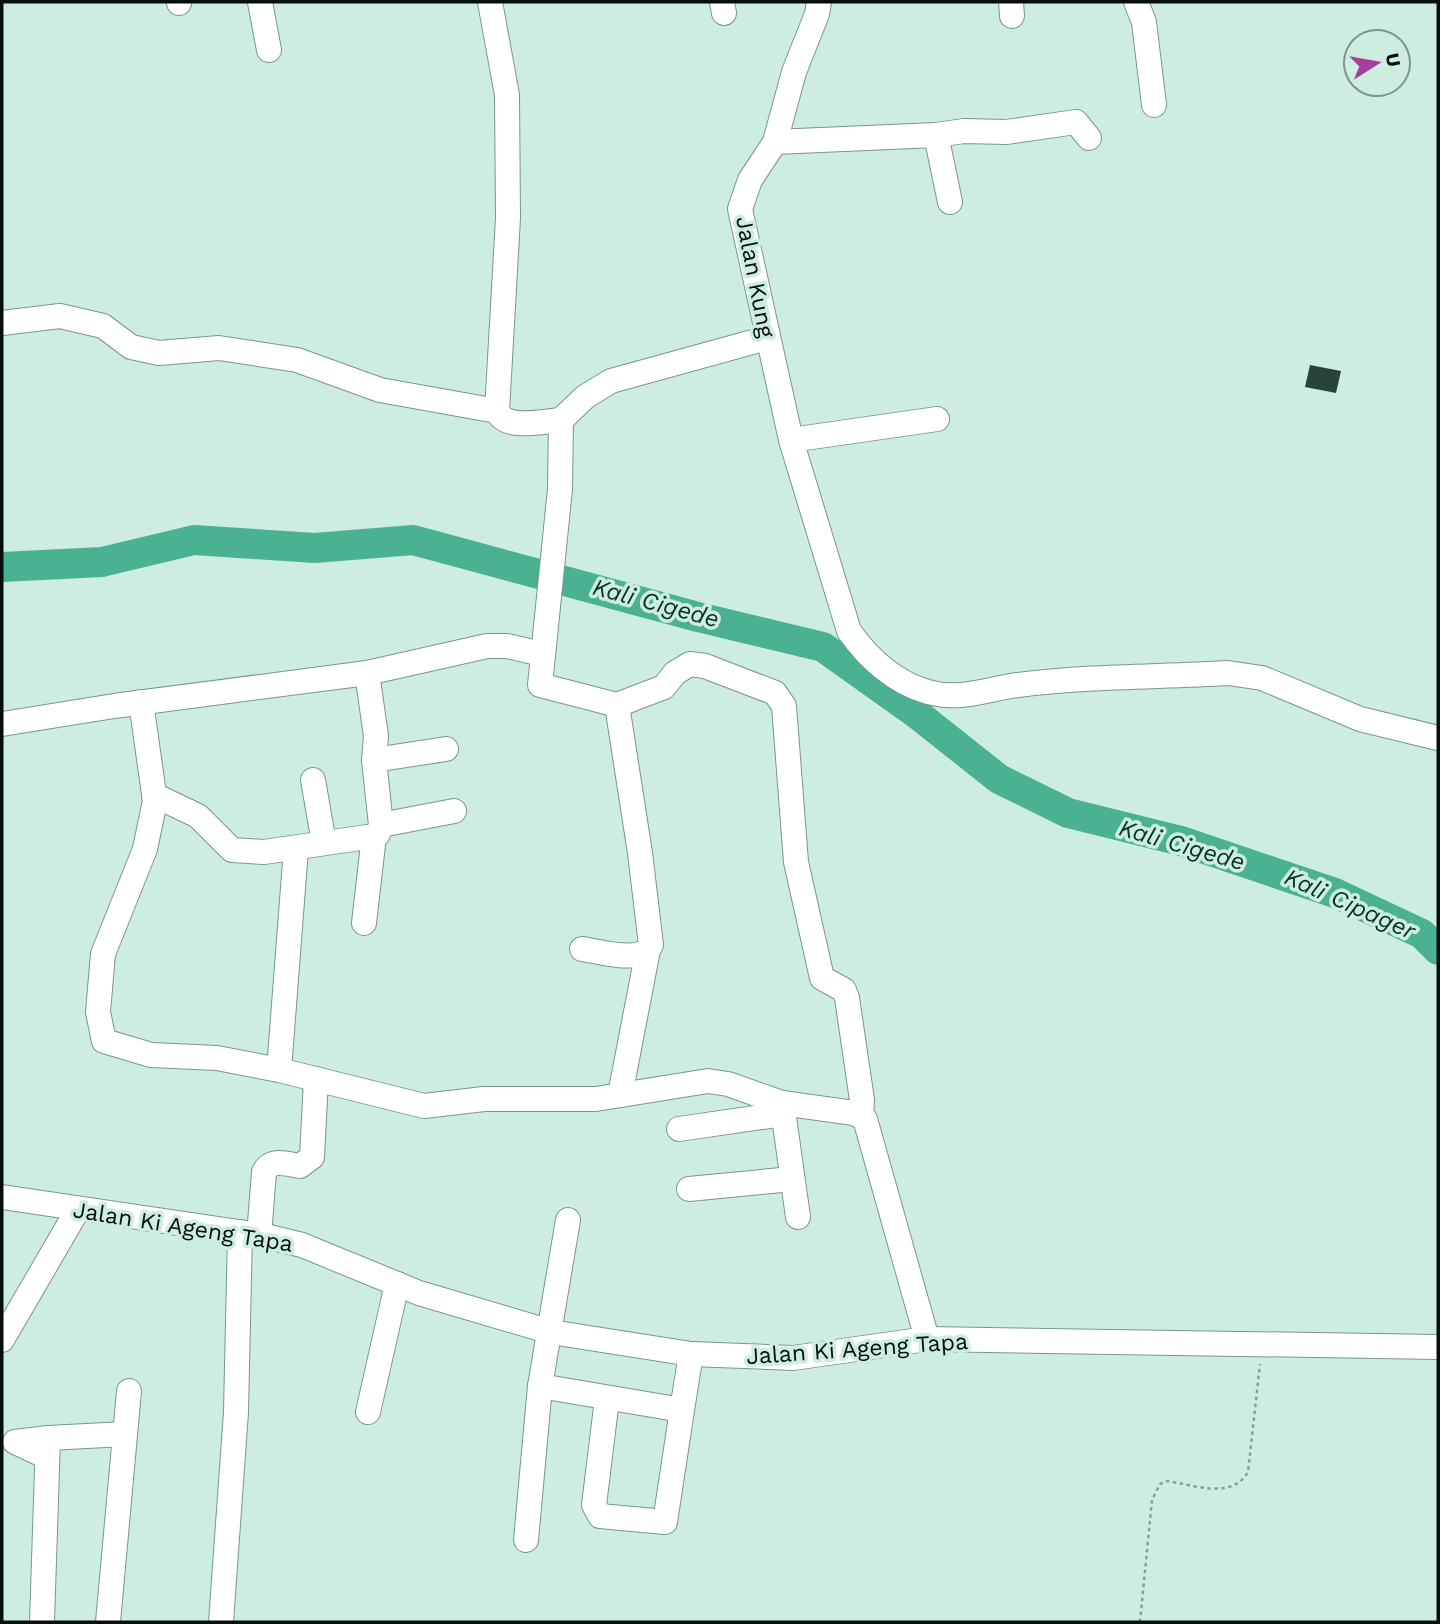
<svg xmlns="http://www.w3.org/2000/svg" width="1440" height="1624" font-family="'Work Sans',sans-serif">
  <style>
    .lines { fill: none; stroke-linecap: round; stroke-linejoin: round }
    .river { stroke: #4ab192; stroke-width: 30 }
    .building { fill: #29433a }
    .minor-casing { stroke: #7a968c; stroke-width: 26 }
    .path { stroke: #879f96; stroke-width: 2.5; stroke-dasharray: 3.5 3.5; stroke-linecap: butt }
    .minor { stroke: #fff; stroke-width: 24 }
    .labels { text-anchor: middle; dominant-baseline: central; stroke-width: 7; stroke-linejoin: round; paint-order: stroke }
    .street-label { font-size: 23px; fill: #050f0c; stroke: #ceede1 }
    .water-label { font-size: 24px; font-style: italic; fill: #033427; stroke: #ceede1 }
  </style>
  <rect width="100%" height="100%" fill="#ceede1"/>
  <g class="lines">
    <polyline class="river" points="2,567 102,562 194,540 315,548 413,540 698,617 823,647 917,714 999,779 1068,813 1181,841 1335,893 1422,934 1438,950"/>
  </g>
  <polygon class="building" points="1310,365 1341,371 1336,393 1305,387"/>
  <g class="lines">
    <g class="minor-casing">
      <g id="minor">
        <polyline points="179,2 179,3"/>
        <polyline points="260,2 269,50"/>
        <path d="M490,2l17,93 1,123 -11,193c9,20 46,10 64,9"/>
        <polyline points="722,2 724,13"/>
        <path d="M819,2l-2,12 -23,58 -19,70 -25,38 -10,29 51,231 58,191c19,27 46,52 79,61 32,9 59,-3 90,-7 69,-9 141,-8 210,-12l34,5 98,41 78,19"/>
        <polyline points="1011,2 1012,16"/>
        <polyline points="1136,2 1144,22 1154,105"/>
        <polyline points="936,135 964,131 1006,132 1076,122 1089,138"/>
        <polyline points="775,142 936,135 950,202"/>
        <polyline points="2,323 60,316 103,326 131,347 159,353 219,348 297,360 380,390 497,411"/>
        <polyline points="767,338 611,381 585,397 561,420 560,489 540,685 617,705 664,687 675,673 690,664 705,666 775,693 784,706 796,862 822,978 844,990 847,998 862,1100 861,1115"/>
        <polyline points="791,440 937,419"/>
        <polyline points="367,673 376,736 374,760 381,825"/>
        <polyline points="141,702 155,801 145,849 103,954 98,1012 104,1041 151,1055 217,1058 279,1070 424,1106 484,1099 596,1099 708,1081 728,1084 782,1103 854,1113 865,1119 927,1339"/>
        <polyline points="2,724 114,706 367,673 487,646 507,646 542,654"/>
        <polyline points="374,760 446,749"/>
        <polyline points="313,780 324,843"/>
        <polyline points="154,795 198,816 232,850 264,852 374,836 378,834 381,825 454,811"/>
        <polyline points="364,923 374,836"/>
        <path d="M582,949c18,2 59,16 69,-4l-11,-92 -23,-148"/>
        <polyline points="279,1070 296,849"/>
        <polyline points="620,1095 648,950"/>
        <polyline points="782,1103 798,1217"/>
        <polyline points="679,1129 783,1114"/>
        <polyline points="689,1189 792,1179"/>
        <polyline points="2,1197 265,1236 302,1245 419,1293 551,1332 691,1354 793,1358 927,1339 1438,1347"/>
        <path d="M259,1236l5,-64c7,-14 22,-8 36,-6l12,-9 4,-78"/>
        <polyline points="2,1340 77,1211"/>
        <polyline points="540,1386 682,1410 691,1354"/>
        <polyline points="607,1399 594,1505 600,1516 665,1522 682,1410"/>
        <polyline points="368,1412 397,1284"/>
        <polyline points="47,1457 15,1442 48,1438"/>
        <polyline points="526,1540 540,1386 568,1220"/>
        <polyline points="42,1622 48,1438 125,1434"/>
        <polyline points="108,1622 129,1391"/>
        <polyline points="221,1622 236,1412 240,1232"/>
      </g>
    </g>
    <path class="path" d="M1140,1622l12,-122 8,-16 7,-3c27,4 65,19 81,-9l12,-108"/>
    <use href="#minor" class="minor"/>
  </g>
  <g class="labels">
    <g class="street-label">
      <text transform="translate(755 277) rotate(79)">Jalan Kung</text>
      <text transform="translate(183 1227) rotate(9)">Jalan Ki Ageng Tapa</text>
      <text transform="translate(857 1349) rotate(-4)">Jalan Ki Ageng Tapa</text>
    </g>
    <g class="water-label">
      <text transform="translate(656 603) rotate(15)">Kali Cigede</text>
      <text transform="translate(1182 845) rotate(16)">Kali Cigede</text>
      <text transform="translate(1350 904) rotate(24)">Kali Cipager</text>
    </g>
  </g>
  <rect width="1440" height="1624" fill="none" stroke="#050f0c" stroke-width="7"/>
  <g transform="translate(1377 63) rotate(79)"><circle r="33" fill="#ceede1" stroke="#7e948c" stroke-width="2"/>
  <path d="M0-5L12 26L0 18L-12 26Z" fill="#a63d9f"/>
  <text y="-10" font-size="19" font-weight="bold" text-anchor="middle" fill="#050f0c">U</text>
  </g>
</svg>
